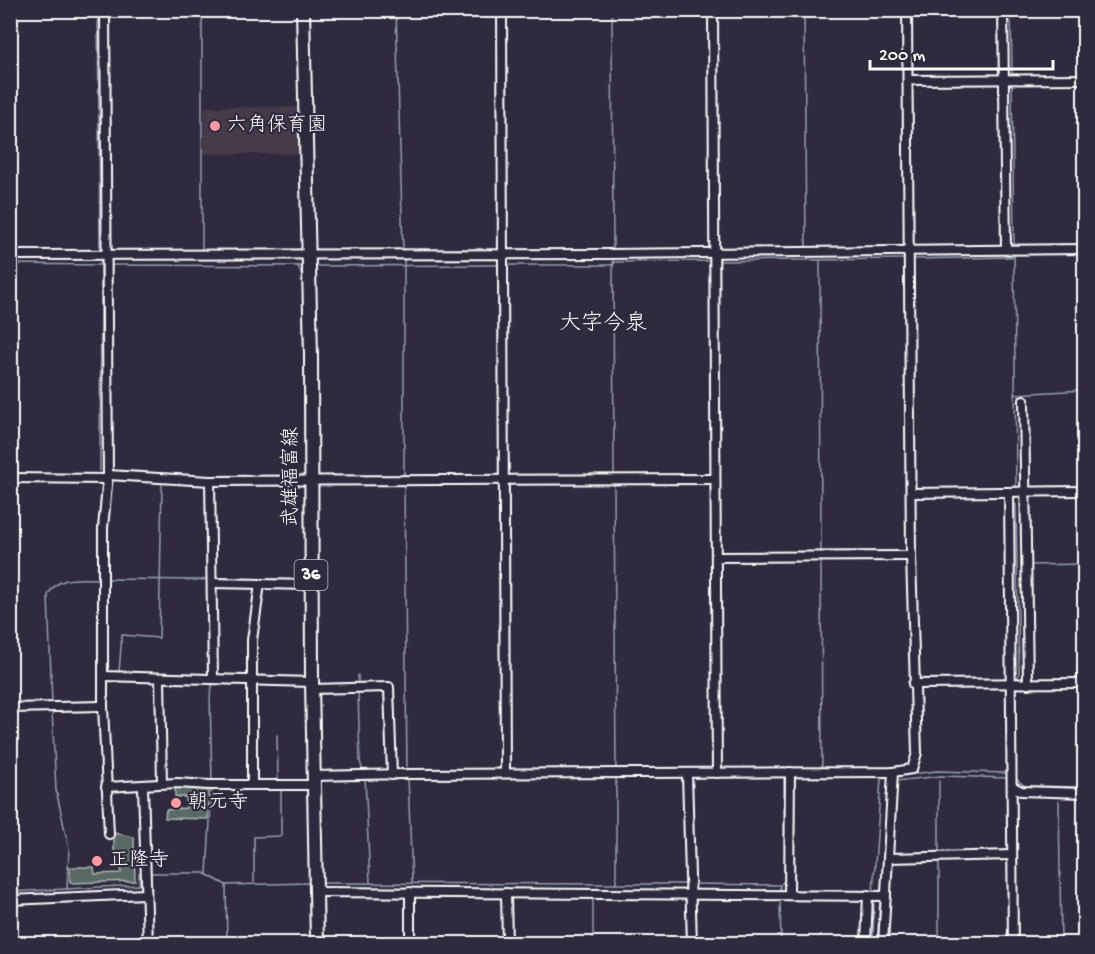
<svg xmlns="http://www.w3.org/2000/svg" width="1095" height="954" font-family="'Gochi Hand','Klee One',sans-serif">
  <style>
    .built { fill: #443a48 }
    .green { fill: #586b64; stroke: #acb5b2; stroke-width: 1.5 }
    .lines { fill: none; stroke-linecap: round; stroke-linejoin: round }
    .stream { stroke: #95a2b0; stroke-width: 1.5 }
    .street-casing { stroke: #fff; stroke-width: 12 }
    .primary-casing { stroke: #fff; stroke-width: 16 }
    .street { stroke: #2f2a3d; stroke-width: 8 }
    .primary { stroke: #2f2a3d; stroke-width: 12 }
    .poi-dot { fill: #ff9aa2; stroke: #2f2a3d; stroke-width: 2 }
    .labels { text-anchor: middle; dominant-baseline: central; stroke-width: 4.5; stroke-linejoin: round; paint-order: stroke }
    .shield { fill: #2f2a3d; stroke: #c1bfc5; stroke-width: 1.5 }
    .shield-label { font-size: 18px; font-weight: bold; fill: #fff }
    .poi-label { font-size: 20px; fill: #fff; stroke: #2f2a3d; text-anchor: start }
    .street-label { font-size: 20px; fill: #fff; stroke: #2f2a3d }
    .quarter-label { font-size: 22px; fill: #fff; stroke: #2f2a3d }
  </style>
  <rect width="100%" height="100%" fill="#2f2a3d"/>
  <filter id="ink" filterUnits="userSpaceOnUse"><feTurbulence type="fractalNoise" baseFrequency=".0167" numOctaves="2"/><feDisplacementMap in="SourceGraphic" scale="12" xChannelSelector="R" yChannelSelector="G"/><feConvolveMatrix kernelMatrix="1 2 1 2 8 2 1 2 1" color-interpolation-filters="sRGB"/></filter>
  <g filter="url(#ink)">
    <polygon class="built" points="204,107 300,107 301,154 204,154"/>
    <g class="green">
      <polygon points="175,787 209,790 208,819 165,818 166,810 186,808 186,797 175,797"/>
      <polygon points="114,833 134,837 135,881 70,883 70,867 94,867 95,874 121,873 121,856 114,853"/>
    </g>
    <g class="lines">
      <g class="stream">
        <polyline points="98,10 100,253"/>
        <polyline points="202,10 202,253"/>
        <polyline points="396,10 403,252"/>
        <polyline points="612,10 613,250"/>
        <polyline points="804,10 806,250"/>
        <polyline points="1011,10 1012,75"/>
        <polyline points="1012,82 1014,245"/>
        <polyline points="1014,252 1016,490"/>
        <polyline points="404,257 404,477"/>
        <polyline points="613,257 613,265 615,262 710,261"/>
        <polyline points="913,259 1014,257"/>
        <polyline points="718,261 905,259"/>
        <polyline points="820,261 821,554"/>
        <polyline points="10,264 103,265"/>
        <polyline points="111,265 304,266"/>
        <polyline points="507,265 613,265 614,475"/>
        <polyline points="298,266 303,279 305,477"/>
        <polyline points="315,266 499,265"/>
        <polyline points="1079,392 1084,440"/>
        <polyline points="1016,394 1084,390"/>
        <polyline points="100,471 101,257"/>
        <polyline points="404,482 407,771"/>
        <polyline points="614,483 616,769"/>
        <polyline points="821,558 822,768"/>
        <polyline points="1028,565 1084,564"/>
        <polyline points="214,578 305,580 305,484"/>
        <polyline points="106,579 202,580 209,578"/>
        <polyline points="216,585 217,667"/>
        <polyline points="119,672 122,635 159,638 162,485"/>
        <polyline points="358,675 358,686"/>
        <polyline points="1016,681 1019,674 1016,504"/>
        <polyline points="358,691 360,761 363,772"/>
        <path d="M52,703l-4,-108c10,-20 31,-16 50,-16"/>
        <polyline points="52,711 56,790 69,849 67,889"/>
        <polyline points="277,735 278,781"/>
        <polyline points="1015,773 1016,686"/>
        <polyline points="408,776 412,883"/>
        <polyline points="895,776 937,771 1007,773"/>
        <polyline points="365,777 370,882"/>
        <polyline points="616,777 616,884 688,884"/>
        <polyline points="1015,778 1025,786 1084,787"/>
        <polyline points="896,781 941,776 1008,778"/>
        <polyline points="939,781 939,852"/>
        <polyline points="212,783 210,696 213,683"/>
        <polyline points="1059,801 1061,944"/>
        <polyline points="939,860 939,944"/>
        <polyline points="149,873 204,873 226,885 310,883"/>
        <polyline points="207,874 212,787"/>
        <polyline points="254,882 254,837 281,836 281,790"/>
        <polyline points="320,883 616,884"/>
        <polyline points="693,884 780,885 780,892"/>
        <polyline points="781,884 785,880 784,778"/>
        <polyline points="226,885 227,944"/>
        <polyline points="10,892 139,885 139,873 142,873"/>
        <polyline points="873,892 881,779 885,776 890,776"/>
        <polyline points="881,892 889,783"/>
        <polyline points="780,899 781,944"/>
        <polyline points="593,944 593,898"/>
        <polyline points="873,944 874,900"/>
        <polyline points="877,944 880,900"/>
      </g>
      <g class="street-casing">
        <g id="street">
          <polyline points="105,10 108,475 103,528 103,706 109,834"/>
          <polyline points="502,10 505,773"/>
          <polyline points="713,10 717,773"/>
          <polyline points="1003,10 1006,249"/>
          <polyline points="908,80 1084,79"/>
          <polyline points="10,255 607,254 1084,249"/>
          <polyline points="1024,400 1028,684"/>
          <polyline points="108,475 210,481 715,479"/>
          <polyline points="10,478 107,479"/>
          <polyline points="210,481 213,677"/>
          <polyline points="1009,492 1013,944"/>
          <polyline points="911,493 1084,491"/>
          <polyline points="716,557 911,556"/>
          <polyline points="212,583 311,585"/>
          <polyline points="103,676 312,682"/>
          <polyline points="160,678 162,783"/>
          <polyline points="913,684 1084,683"/>
          <polyline points="312,689 389,687 392,775"/>
          <polyline points="10,708 103,706"/>
          <polyline points="409,774 893,772 912,769 917,753 911,556 907,10"/>
          <polyline points="687,774 692,944"/>
          <polyline points="313,776 405,774"/>
          <polyline points="252,785 252,640 260,584"/>
          <polyline points="143,786 148,944"/>
          <polyline points="1012,786 1021,791 1084,793"/>
          <polyline points="106,787 177,783 209,785 314,785"/>
          <polyline points="889,858 1012,855"/>
          <polyline points="316,892 886,896"/>
          <polyline points="506,893 507,944"/>
          <polyline points="789,894 790,772"/>
          <polyline points="10,900 146,894"/>
          <polyline points="410,944 410,892"/>
          <polyline points="866,944 868,895"/>
          <polyline points="883,944 893,772"/>
        </g>
      </g>
      <g class="primary-casing">
        <polyline id="primary" points="303,10 311,355 312,682 317,944"/>
      </g>
      <use href="#street" class="street"/>
      <use href="#primary" class="primary"/>
    </g>
  </g>
  <g class="poi-dot">
    <circle cx="215" cy="126" r="6"/>
    <circle cx="176" cy="803" r="6"/>
    <circle cx="97" cy="861" r="6"/>
  </g>
  <g class="labels">
    <rect class="shield" x="294.5" y="560" width="33" height="30" rx="4.5"/>
    <g class="shield-label">
      <text x="311" y="575">36</text>
    </g>
    <g class="poi-label">
      <text x="227" y="126">六角保育園</text>
      <text x="188" y="803">朝元寺</text>
      <text x="109" y="861">正隆寺</text>
    </g>
    <g class="street-label">
      <text transform="translate(292 477) rotate(-90)">武雄福富線</text>
    </g>
    <g class="quarter-label">
      <text x="603" y="325">大字今泉</text>
    </g>
  </g>
  <rect width="1095" height="954" fill="none" stroke="#2f2a3d" stroke-width="36"/>
  <rect x="18" y="18" width="1059" height="918" fill="none" stroke="#fff" stroke-width="2" filter="url(#ink)"/>
  <path d="M870 60v9h183v-9" fill="none" stroke="#ffffff" stroke-width="3"/>
  <text x="879" y="60" font-size="18" fill="#ffffff" stroke="#2f2a3d" stroke-width="4.5" paint-order="stroke">200 m</text>
</svg>
